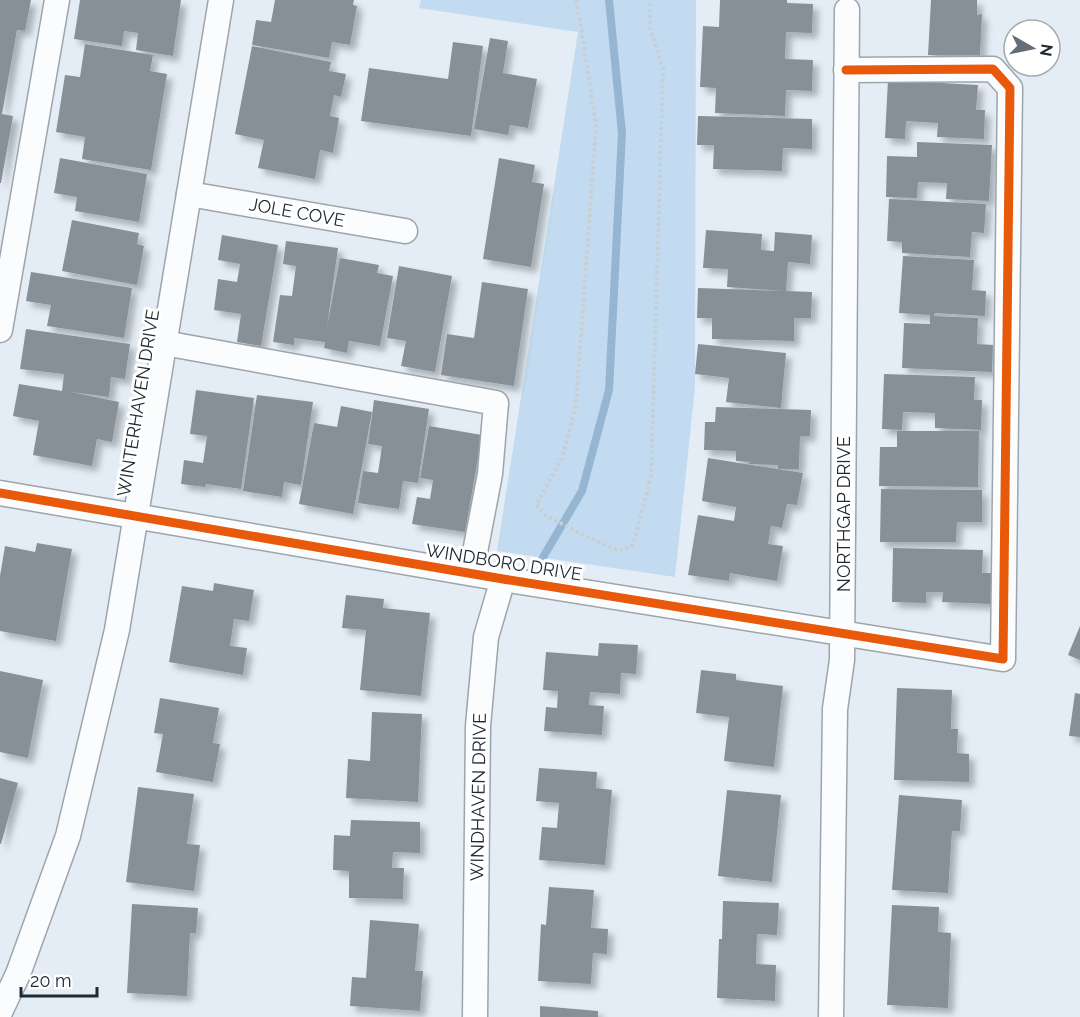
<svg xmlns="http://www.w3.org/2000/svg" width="1080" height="1017" font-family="Raleway,sans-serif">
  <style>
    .green { fill: #c3dbf0 }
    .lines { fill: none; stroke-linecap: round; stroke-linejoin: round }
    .stream { stroke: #95b5d1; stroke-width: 8 }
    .building { fill: #889097; filter: url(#shadow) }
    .minor-casing { stroke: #9da5ac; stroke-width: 27 }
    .path { stroke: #c9ced1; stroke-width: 4; stroke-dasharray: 3 3; stroke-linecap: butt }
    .minor { stroke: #fbfcfe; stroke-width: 24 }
    .cycleway-casing { stroke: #fff; stroke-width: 13 }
    .cycleway { stroke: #e8590c; stroke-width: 9 }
    .labels { text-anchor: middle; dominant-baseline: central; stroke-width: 6; stroke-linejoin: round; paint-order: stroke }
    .street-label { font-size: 18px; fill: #202a32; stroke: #fff }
  </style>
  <defs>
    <filter id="shadow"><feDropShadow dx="5.5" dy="5.5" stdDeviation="3" flood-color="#0004"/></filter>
  </defs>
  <rect width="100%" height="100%" fill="#e4edf5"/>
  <polygon class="green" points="421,0 696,0 695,387 675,577 497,551 578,32 419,8"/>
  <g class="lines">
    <polyline class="stream" points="542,559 582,491 609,390 622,133 609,0"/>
  </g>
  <g class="building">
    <polygon points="0,0 31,0 25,31 17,30 2,114 13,116 1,183 0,183"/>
    <polygon points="80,0 181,0 173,56 136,50 138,33 124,31 122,46 74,39"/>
    <polygon points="275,0 354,0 353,5 357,6 350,45 332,42 329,58 252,45 256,20 271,22"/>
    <polygon points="720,0 787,0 787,3 813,4 812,33 786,32 785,59 813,60 812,91 786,90 785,116 715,113 716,88 700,87 703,26 719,27"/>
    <polygon points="931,0 977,0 977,15 982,14 980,55 928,55"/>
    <polygon points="490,38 508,41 503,73 537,79 528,128 510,125 508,135 474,129"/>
    <polygon points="453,42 483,46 471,136 361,121 369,68 448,79"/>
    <polygon points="85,44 153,55 150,71 167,74 151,170 82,159 85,137 56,132 65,75 80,77"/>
    <polygon points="252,46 331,62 329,71 346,74 341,97 334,95 330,116 339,118 333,153 320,150 315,179 258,168 264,140 235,134"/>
    <polygon points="888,80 978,85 976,110 985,110 984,139 937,137 938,123 906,121 905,139 885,138"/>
    <polygon points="698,116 812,119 812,149 783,148 782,171 713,169 714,145 697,145"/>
    <polygon points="917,142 992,145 989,201 946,199 947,183 918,182 917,198 886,197 887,156 917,157"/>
    <polygon points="60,158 147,174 139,222 75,211 77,197 54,193"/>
    <polygon points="499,158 535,165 532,182 544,184 531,267 483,259"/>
    <polygon points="889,199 986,204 984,233 972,232 970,257 902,253 902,242 887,241"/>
    <polygon points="72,220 139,233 137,244 144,246 137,285 62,271"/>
    <polygon points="706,230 762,234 761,250 774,251 775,232 812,235 810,264 788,262 786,291 812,292 811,318 794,318 794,341 712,339 712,318 697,318 698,288 784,291 727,287 728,269 703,268"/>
    <polygon points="222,235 278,245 261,346 237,342 241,314 214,310 218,279 237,282 240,264 218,260"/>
    <polygon points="286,241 338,248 327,327 340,258 379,265 377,273 393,276 380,346 349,341 347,353 324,348 325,342 294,338 294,345 273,342 280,295 292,296 296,266 283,264"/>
    <polygon points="903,256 974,260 972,290 986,291 985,316 935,313 934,316 978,318 977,344 993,345 992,372 902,368 904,323 930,324 930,315 899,313"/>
    <polygon points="399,266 452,276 435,372 401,366 406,341 387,338"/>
    <polygon points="31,272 132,288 124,338 47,326 51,305 26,301"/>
    <polygon points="482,282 528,289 514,386 441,375 447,334 474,338"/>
    <polygon points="26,329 130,344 125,379 111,377 109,397 71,392 119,402 112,442 97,439 92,466 33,455 39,421 13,416 19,384 62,391 64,374 20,369"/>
    <polygon points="698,344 786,353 781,408 726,402 729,378 695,374"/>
    <polygon points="884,374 975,377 974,400 982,400 981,430 935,428 935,413 903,412 902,430 882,429"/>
    <polygon points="196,390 254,398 241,489 206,484 205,487 181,484 184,460 203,463 207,436 190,434"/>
    <polygon points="257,395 313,402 301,485 284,482 282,497 243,491"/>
    <polygon points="374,400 429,409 418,483 403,481 399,509 358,503 363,471 378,473 382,446 368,444"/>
    <polygon points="341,406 372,412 353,514 299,504 314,423 337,427"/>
    <polygon points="716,407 811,410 810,436 800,436 799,469 778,469 778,465 749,464 750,462 736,461 736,451 704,450 705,422 715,422"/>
    <polygon points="429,426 482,435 465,532 412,524 417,497 430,499 433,480 420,478"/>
    <polygon points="897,431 979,431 978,487 879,486 880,447 897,447"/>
    <polygon points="708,458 803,473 797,505 787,504 782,528 771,526 768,544 783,546 777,581 730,573 729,581 688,575 698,515 734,521 736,507 702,501"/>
    <polygon points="881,489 982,490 982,522 957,522 956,542 880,542"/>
    <polygon points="37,543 72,549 56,641 0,631 0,576 5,546 35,552"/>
    <polygon points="893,548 983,550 982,573 992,573 991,604 942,602 943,592 926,592 926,603 892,602"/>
    <polygon points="214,583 254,590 249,621 234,619 230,646 247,648 243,675 169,662 182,586 213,591"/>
    <polygon points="346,595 384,599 383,608 430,613 421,696 360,690 366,630 342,628"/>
    <polygon points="1080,626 1080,660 1068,655"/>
    <polygon points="599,643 638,645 636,674 621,673 620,694 590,692 589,705 604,706 602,735 544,731 546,707 557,708 558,691 543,690 546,652 598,656"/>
    <polygon points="701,670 736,674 736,680 783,686 774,767 724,761 729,717 696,713"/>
    <polygon points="0,671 43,680 28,758 0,752"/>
    <polygon points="897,688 952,690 951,729 958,729 957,753 969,754 969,782 894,780"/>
    <polygon points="1075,693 1080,694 1080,737 1069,736"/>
    <polygon points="160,698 219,708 213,743 220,744 213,782 156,772 163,734 154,733"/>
    <polygon points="372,712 422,714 418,802 346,798 348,759 370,761"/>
    <polygon points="539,768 597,772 596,788 612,790 605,865 539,860 542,827 557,828 559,803 536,801"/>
    <polygon points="0,778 18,783 1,844 0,844"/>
    <polygon points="138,787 194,794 187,844 200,845 194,891 126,882"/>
    <polygon points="727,790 781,795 772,882 718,876"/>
    <polygon points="899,795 962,800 960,831 952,831 948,893 892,890"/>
    <polygon points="351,820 420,822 420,853 393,852 392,868 404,868 403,899 349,898 349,871 333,870 334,835 350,836"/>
    <polygon points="549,887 594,890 591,928 608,929 607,954 593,953 591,984 538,981 541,924 546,925"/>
    <polygon points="723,901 779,903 777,935 757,934 756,964 776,965 775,1001 717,998 719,939 722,939"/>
    <polygon points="132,904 198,908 196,933 190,933 187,996 127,993"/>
    <polygon points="892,905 939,907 938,932 951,933 948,1008 887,1005"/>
    <polygon points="370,920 419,924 415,971 423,971 420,1011 350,1006 352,977 366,978"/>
    <polygon points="540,1006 598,1011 598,1017 540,1017"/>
  </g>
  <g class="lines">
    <g class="minor-casing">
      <g id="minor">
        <polyline points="189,194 405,231"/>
        <polyline points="0,330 57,0"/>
        <polyline points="164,343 496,403 490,474 471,573"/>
        <polyline points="0,493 503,579 1003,659 1010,88 993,69 846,70"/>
        <polyline points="0,1012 18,974 68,836 117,630 221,0"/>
        <polyline points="475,1017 478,726 486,637 503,579"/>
        <polyline points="831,1017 835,709 842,660 847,10"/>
      </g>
    </g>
    <polyline class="path" points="576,0 581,26 596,127 576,405 562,458 536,505 545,515 583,535 614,549 623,550 633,545 651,477 663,68 650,28 650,0"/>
    <use href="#minor" class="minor"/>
    <g class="cycleway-casing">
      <polyline id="cycleway" points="0,493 503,579 1003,659 1010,88 993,69 846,70"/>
    </g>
    <use href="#cycleway" class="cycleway"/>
  </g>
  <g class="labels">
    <g class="street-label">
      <text transform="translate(297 212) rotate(10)">JOLE COVE</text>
      <text transform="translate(138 403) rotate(-81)">WINTERHAVEN DRIVE</text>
      <text transform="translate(843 514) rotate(-90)">NORTHGAP DRIVE</text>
      <text transform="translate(504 562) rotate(9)">WINDBORO DRIVE</text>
      <text transform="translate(478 797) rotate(-89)">WINDHAVEN DRIVE</text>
    </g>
  </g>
  <g transform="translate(1032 48) rotate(99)"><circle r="28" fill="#ffffff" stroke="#a6aaad" stroke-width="1.5"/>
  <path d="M0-4.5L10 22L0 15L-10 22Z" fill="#656e76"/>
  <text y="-9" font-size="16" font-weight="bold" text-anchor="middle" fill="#202a32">N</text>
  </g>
  <path d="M21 987v9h76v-9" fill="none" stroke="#202a32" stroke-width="3"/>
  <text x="30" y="987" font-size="18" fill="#202a32" stroke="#ffffff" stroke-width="4.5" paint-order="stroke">20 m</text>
</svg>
